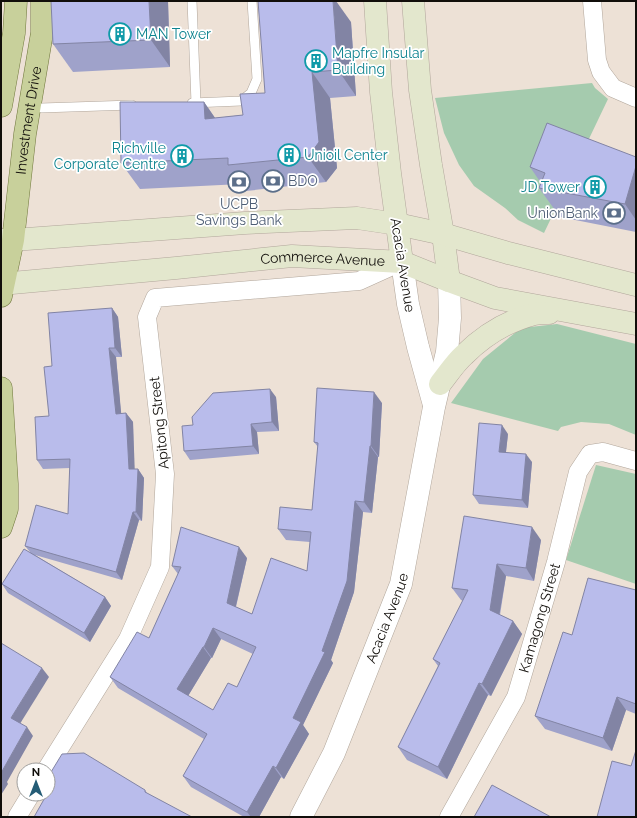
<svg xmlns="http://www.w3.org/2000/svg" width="637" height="818" font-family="Raleway,sans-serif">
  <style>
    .green { fill: #a5cbae }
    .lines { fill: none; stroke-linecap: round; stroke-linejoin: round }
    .service-casing { stroke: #b1a69b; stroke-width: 10 }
    .minor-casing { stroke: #b1a69b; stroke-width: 19 }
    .tertiary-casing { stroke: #b1a69b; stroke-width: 23 }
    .secondary-casing { stroke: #b1a69b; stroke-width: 23 }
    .primary-casing { stroke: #70773d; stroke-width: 23 }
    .service { stroke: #fff; stroke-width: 9 }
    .minor { stroke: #fff; stroke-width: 18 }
    .tertiary { stroke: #fff; stroke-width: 22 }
    .secondary { stroke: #e3e7cd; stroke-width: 22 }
    .primary { stroke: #c8d09b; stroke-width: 22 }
    .wall { fill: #9fa2ca; fill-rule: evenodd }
    .shaded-wall { fill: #8284a4 }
    .building { fill: #b9bceb; stroke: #8284a4; fill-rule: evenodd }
    .labels { text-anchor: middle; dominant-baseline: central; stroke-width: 3.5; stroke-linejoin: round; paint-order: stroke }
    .culture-label { font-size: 14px; fill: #0d838f; stroke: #fff; text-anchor: start }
    .street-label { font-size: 14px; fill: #110e0a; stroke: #fff }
    .service-label { font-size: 14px; fill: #4e5e75; stroke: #fff; text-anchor: start }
  </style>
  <rect width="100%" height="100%" fill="#ede1d6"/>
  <g class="green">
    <polygon points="592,83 595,88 608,99 544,233 518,220 505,208 474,186 459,165 444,133 435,98"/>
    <polygon points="557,324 636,344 636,435 609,424 581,422 561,427 558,431 451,403 483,359 521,328"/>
    <polygon points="596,465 636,474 636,584 566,560"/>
  </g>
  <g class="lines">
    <g class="service-casing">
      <g id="service">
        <polyline points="192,1 196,103"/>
        <polyline points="192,103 241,101 251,93 257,79 252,1"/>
        <polyline points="29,105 41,108 132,105"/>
      </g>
    </g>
    <g class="minor-casing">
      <g id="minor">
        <polyline points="592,1 597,60 601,72 613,88 636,98"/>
        <polyline points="46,770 128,639 160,567 165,474 147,317 155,298 359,281 401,262"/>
        <polyline points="17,817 31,794"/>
        <path id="s1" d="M449,817l67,-120 40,-135 22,-90 12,-18 13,-2 33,9"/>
      </g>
    </g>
    <g class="tertiary-casing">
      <g id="tertiary">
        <polyline points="402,262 408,304 418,347 434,405"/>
        <path id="s2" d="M301,817l33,-64 67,-169 33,-177 13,-55 3,-34 -1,-37"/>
      </g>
    </g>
    <g class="secondary-casing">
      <g id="secondary">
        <polyline points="375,1 381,92 390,173 402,262"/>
        <polyline points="413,1 420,90 431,165 443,234 449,281"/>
        <polyline points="1,240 13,240 245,223 357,218 397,224 443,234 508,253 636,285"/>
        <path id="s3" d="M1,284l175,-16 116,-12 110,6 47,19 46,17 141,26"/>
        <path d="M440,384c8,-10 15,-21 24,-29 19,-19 43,-34 70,-41 4,-1 10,-1 15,-1"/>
      </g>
    </g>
    <g class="primary-casing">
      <g id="primary">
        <polyline points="1,106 14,33 16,1"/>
        <path id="s4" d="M1,296l12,-56 12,-106 17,-101v-32"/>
        <polyline points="1,388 7,484 7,509 1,527"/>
      </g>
    </g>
    <use href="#service" class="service"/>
    <use href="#minor" class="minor"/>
    <use href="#tertiary" class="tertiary"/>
    <use href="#secondary" class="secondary"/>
    <use href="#primary" class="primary"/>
  </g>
  <g class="wall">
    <polygon points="168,1 170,67 73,72 53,44"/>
    <polygon points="351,22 356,96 330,98 337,168 326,182 246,191 241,184 140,189 121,163 204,102 215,118 243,115 265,93"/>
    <polygon points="636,157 636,232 560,217 539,188 541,183 530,167"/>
    <polygon points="112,308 118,317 122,357 116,357 121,414 126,413 133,422 134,469 138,469 144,478 142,521 139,520 122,580 35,555 105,597 111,606 90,642 8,593 2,584 30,552 25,546 68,514 70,468 43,469 37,460 49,416 52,366"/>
    <polygon points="276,397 279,431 257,432 259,454 190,460 184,451 193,425"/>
    <path d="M382,403l-3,54h-1l-6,56 -9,-1 -9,80 -23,68 2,3 -30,62 6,9 -25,45 -3,-2 -22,40h-15l-53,-30 -8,-11 21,-37 -86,-51 -8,-11 39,-39 29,-64 -6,-8 75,-8 -11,49 16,7 55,-43 3,-29 -24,-2 -8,-11 34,-19 6,-63 -4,-5zM221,639l32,15 -16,33 -24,23 -25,-14 23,-38h1z"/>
    <polygon points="508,434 506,452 532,462 528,508 479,504 473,495"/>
    <polygon points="541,540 534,581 506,576 500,615 513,621 522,634 491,696 488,695 447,779 407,760 398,747 438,666 433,659 463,601 461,600 452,588"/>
    <polygon points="636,590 636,714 626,710 612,751 545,729 535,716 572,635"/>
    <polygon points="48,777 145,790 147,793 53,784"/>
  </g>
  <g class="shaded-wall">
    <polygon points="149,1 168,1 170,67 151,40"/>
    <polygon points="333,1 336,1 351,22 356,96 338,70"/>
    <polygon points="312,72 330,98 337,168 326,182 308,157"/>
    <polygon points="204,102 222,128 205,119"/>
    <polygon points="636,166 636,220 625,204"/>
    <polygon points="112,308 118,317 122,357 115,348"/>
    <polygon points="109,348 116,357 122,422 116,414"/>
    <polygon points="270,389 276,397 279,431 272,422"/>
    <polygon points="374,392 382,403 379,457 371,446"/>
    <polygon points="126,413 133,422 135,477 129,469"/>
    <polygon points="251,424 257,432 259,454 253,446"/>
    <polygon points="502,425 508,434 505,460 499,452"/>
    <polygon points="370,446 378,457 372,513 364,502"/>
    <polygon points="526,454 532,462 528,508 522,500"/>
    <polygon points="138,469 144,478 142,521 136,512"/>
    <polygon points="355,501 363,512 354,592 331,660 333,663 303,725 309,734 284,779 276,768 293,718 322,651"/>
    <polygon points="133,512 139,520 122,580 116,572"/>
    <polygon points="532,527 541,540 534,581 526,568"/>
    <polygon points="239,547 247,558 234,614 227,603"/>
    <polygon points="497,564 506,576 498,622 490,610"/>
    <polygon points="105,597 111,606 90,642 84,633"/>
    <polygon points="513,621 522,634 491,696 482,684"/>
    <polygon points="213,628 221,639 212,658 204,647"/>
    <polygon points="203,647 211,658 185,701 177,689"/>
    <polygon points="42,668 49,677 18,727 11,718"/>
    <polygon points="479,683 488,695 447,779 438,767"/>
    <polygon points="617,697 626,710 612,751 603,738"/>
    <polygon points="27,727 33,736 7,782 8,784 1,795 1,773"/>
    <polygon points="273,766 281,777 259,817 251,817 247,812"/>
  </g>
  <g class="building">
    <polygon points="51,1 149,1 151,40 53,44"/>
    <polygon points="258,1 333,1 338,70 312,72 319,142 308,157 228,165 228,158 121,163 120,102 204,102 205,119 243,115 240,94 265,93"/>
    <polygon points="547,123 636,157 636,166 625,204 539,188 545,173 530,167"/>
    <polygon points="112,308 115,348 109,348 116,414 126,413 129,469 138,469 136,512 133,512 116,572 25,546 36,505 68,514 70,459 37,460 35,417 49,416 44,367 52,366 48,313"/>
    <path d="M317,388l57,4 -3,54h-1l-6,56 -9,-1 -8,80 -25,70 3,1 -32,66 8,4 -25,46 -3,-2 -26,46 -64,-36 24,-42 -97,-57 27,-45 12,6 32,-71 -9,-1 9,-39 58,20 -12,56 25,11 19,-56 36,13 4,-39 -33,-3 2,-22 32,3 6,-67 -4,-1zM213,628l43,19 -19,40 -9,-4 -15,27 -36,-21 26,-42h1z"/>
    <polygon points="270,389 272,422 251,424 253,446 184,451 182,426 193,425 192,417 213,393"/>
    <polygon points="479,423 502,425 499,452 526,454 522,500 473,495"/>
    <polygon points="464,516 532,527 526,568 497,564 490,610 513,621 482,684 479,683 438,767 398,747 440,663 433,659 468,590 452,588"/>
    <polygon points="24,549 105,597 84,633 2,584"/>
    <polygon points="588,578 636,590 636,704 617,697 603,738 535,716 563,632 572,635"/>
    <polygon points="1,643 42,668 11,718 27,727 1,773"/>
    <polygon points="636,750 636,817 597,817 612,761 631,766"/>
    <polygon points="84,753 145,790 145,792 192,817 34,817 47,794 48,794 48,793 55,781 48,777 62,754"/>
    <polygon points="492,785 551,817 474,817"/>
  </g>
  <defs>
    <g id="building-ring" transform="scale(1.15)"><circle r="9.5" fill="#fff" stroke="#0f9aa8" stroke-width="1.5"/><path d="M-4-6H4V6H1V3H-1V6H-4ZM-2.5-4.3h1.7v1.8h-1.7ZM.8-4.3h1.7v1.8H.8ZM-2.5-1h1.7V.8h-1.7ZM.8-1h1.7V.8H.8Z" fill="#0f9aa8"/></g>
    <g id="bank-ring" transform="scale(1.15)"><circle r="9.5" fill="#fff" stroke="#5c6f8a" stroke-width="1.5"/><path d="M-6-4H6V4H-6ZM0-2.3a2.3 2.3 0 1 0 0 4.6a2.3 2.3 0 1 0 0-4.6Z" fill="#5c6f8a"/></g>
  </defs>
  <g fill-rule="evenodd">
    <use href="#building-ring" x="120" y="34"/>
    <use href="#building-ring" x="316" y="61"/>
    <use href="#building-ring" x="289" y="155"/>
    <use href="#building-ring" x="182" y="156"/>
    <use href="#bank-ring" x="273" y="181"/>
    <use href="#bank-ring" x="239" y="182"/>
    <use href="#building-ring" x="595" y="187"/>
    <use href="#bank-ring" x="614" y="213"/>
  </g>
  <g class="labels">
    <g class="culture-label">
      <text x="136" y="34">MAN Tower</text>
      <text x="332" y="53">Mapfre Insular<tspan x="332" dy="16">Building</tspan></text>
      <text x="166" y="148" text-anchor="end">Richville<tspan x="166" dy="16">Corporate Centre</tspan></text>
      <text x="304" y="155">Unioil Center</text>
      <text x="580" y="187" text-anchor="end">JD Tower</text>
    </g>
    <g class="street-label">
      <text stroke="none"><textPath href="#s4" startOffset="178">Investment Drive</textPath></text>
      <text stroke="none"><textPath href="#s3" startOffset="323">Commerce Avenue</textPath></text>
      <text transform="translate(403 265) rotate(81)">Acacia Avenue</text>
      <text transform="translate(159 423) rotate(-96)">Apitong Street</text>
      <text stroke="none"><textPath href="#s2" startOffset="217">Acacia Avenue</textPath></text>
      <text stroke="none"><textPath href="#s1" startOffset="220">Kamagong Street</textPath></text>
    </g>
    <g class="service-label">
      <text x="288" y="181">BDO</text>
      <text x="239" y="204" text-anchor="middle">UCPB<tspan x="239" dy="16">Savings Bank</tspan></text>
      <text x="598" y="213" text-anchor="end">UnionBank</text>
    </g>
  </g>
  <rect width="637" height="818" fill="none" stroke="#110e0a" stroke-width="4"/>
  <g transform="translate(36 782)"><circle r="19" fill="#ffffff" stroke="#a09f9d"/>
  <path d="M0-3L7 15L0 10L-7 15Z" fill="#245c76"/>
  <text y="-6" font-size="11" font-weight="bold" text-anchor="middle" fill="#110e0a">N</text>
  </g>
</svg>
